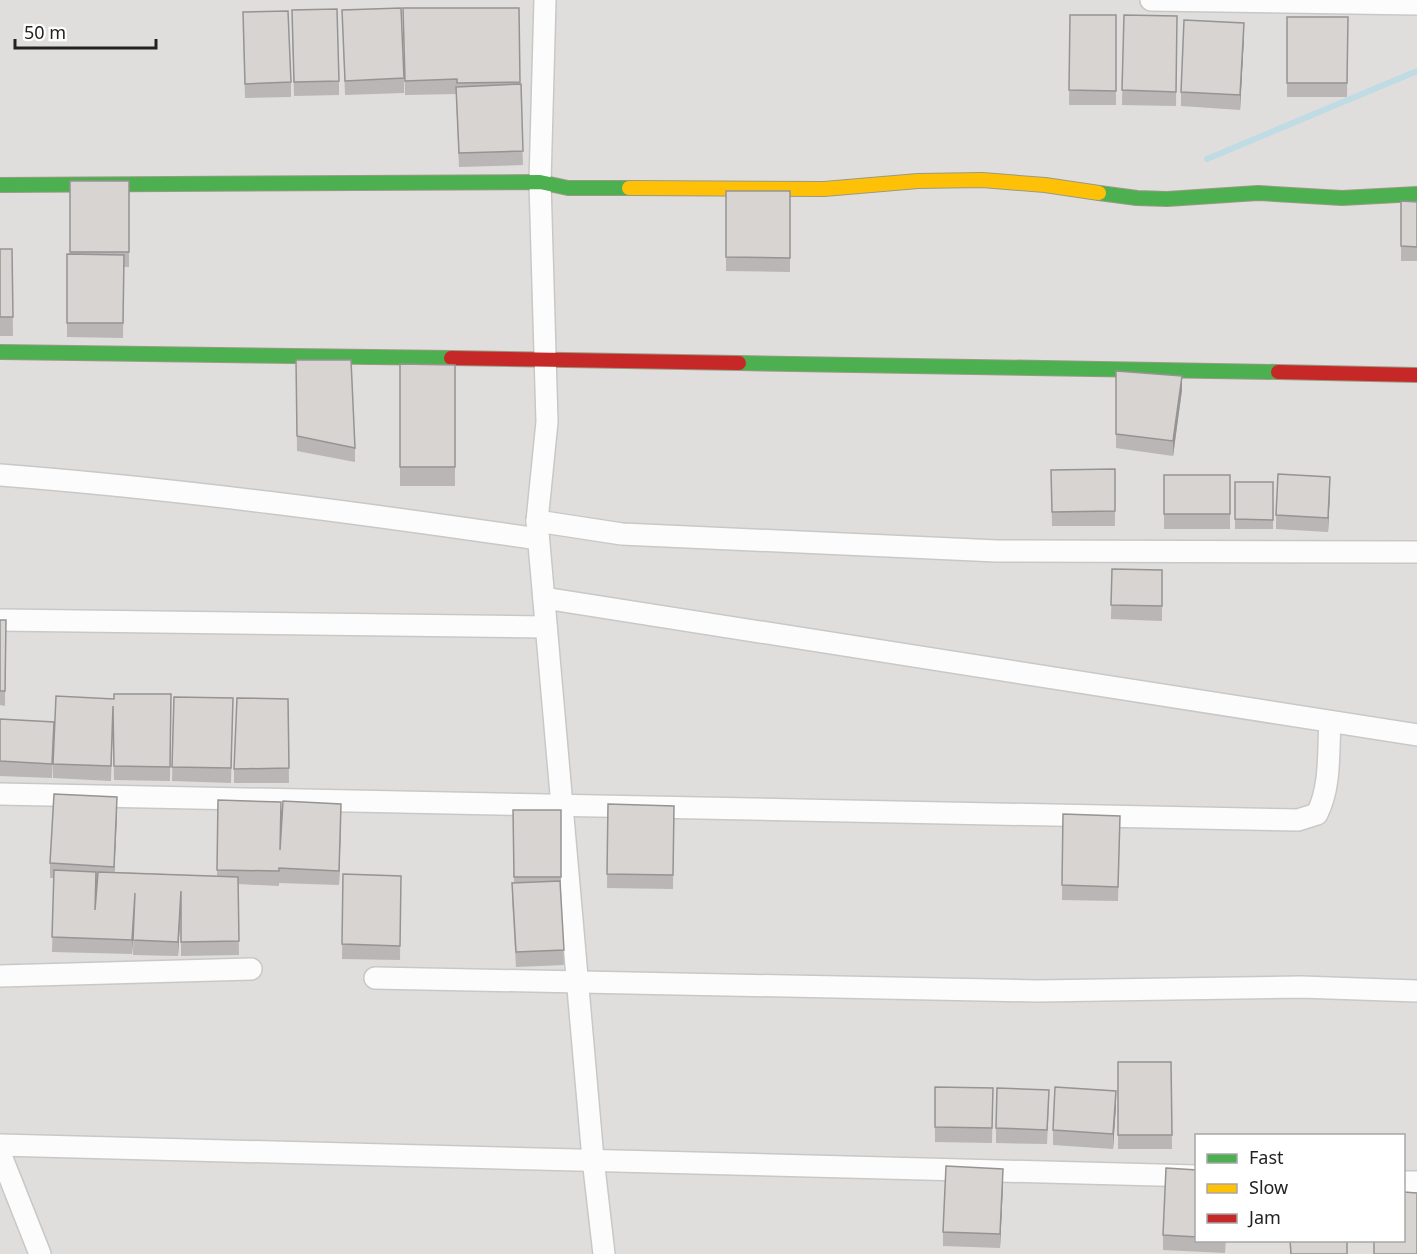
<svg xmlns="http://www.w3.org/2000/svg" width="1417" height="1254" font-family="'Noto Sans',sans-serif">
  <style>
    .residential { fill: #dfdedc; fill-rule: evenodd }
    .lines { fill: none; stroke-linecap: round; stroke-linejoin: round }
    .stream { stroke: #bfdbe3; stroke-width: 6 }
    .street-casing { stroke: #c9c8c7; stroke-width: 24 }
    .fast-casing { stroke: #999a82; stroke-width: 16 }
    .slow-casing { stroke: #999a82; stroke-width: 16 }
    .jam-casing { stroke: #999a82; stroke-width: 16 }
    .street { stroke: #fdfcfc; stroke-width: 21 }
    .fast { stroke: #4caf50; stroke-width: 14 }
    .slow { stroke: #ffc107; stroke-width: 14 }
    .jam { stroke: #c62828; stroke-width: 14 }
    .wall { fill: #b9b6b5; fill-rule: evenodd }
    .shaded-wall { fill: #969493 }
    .building { fill: #d7d4d2; stroke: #969493; stroke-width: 1.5 }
  </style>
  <rect width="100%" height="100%" fill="#f0eeeb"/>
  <path class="residential" d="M0,0h1417v1254h-1417zM1196,1136h208v104h-208z"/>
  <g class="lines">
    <polyline class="stream" points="1207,159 1417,71"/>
    <g class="street-casing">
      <g id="street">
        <polyline points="545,0 540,182 547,422 537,521 593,1159 604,1254"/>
        <polyline points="1151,0 1417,4"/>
        <path d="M0,475c180,14 360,38 538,64"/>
        <polyline points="537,521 622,534 997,551 1417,552"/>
        <polyline points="544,598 1417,735"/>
        <polyline points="0,620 546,627"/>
        <path d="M0,794l1298,26 19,-6c14,-28 11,-61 13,-92"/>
        <polyline points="0,976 251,969"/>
        <polyline points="375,978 1037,991 1301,987 1417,991"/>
        <polyline points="0,1145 1196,1176"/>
        <polyline points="0,1153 40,1254"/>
        <polyline points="1404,1182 1417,1182"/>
      </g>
    </g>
    <g class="fast-casing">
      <g id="fast">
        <polyline points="0,185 540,182 568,188 629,188"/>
        <polyline points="1099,193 1137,198 1167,199 1258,193 1342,198 1417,194"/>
        <polyline points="0,352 451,358"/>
        <polyline points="739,363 1278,372"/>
      </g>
    </g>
    <g class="slow-casing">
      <polyline id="slow" points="629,188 824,189 918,181 982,180 1045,185 1099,193"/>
    </g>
    <g class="jam-casing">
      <g id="jam">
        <polyline points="451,358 739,363"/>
        <polyline points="1278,372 1417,375"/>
      </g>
    </g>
    <use href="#street" class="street"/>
    <use href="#fast" class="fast"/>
    <use href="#slow" class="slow"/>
    <use href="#jam" class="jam"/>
  </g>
  <g class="wall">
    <polygon points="403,8 519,8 520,84 523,165 459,167 456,94 405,95"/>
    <polygon points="342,10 404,78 404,93 345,95"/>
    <polygon points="1070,15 1116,15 1116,105 1069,105"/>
    <polygon points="1124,15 1177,16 1176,106 1122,105"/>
    <polygon points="1287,17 1348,17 1347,97 1287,97"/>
    <polygon points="292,25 339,81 339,95 294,96"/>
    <polygon points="243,27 291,82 291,97 245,98"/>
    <polygon points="1244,37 1240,110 1181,106 1181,92"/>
    <polygon points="70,181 129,181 129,267 124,267 123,338 67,337 67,254 70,254"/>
    <polygon points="726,191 790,191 790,272 726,271"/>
    <polygon points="1401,201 1417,202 1417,261 1401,261"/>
    <polygon points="0,249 12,249 13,336 0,336"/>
    <polygon points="296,360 355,448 355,462 297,451"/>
    <polygon points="400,364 455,365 455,486 400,486"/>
    <polygon points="1116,371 1182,390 1173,456 1116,448"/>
    <polygon points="1115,469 1115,526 1052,526 1051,470"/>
    <rect x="1164" y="475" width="66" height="54"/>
    <rect x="1235" y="482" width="38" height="47"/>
    <polygon points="1330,491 1328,532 1276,529 1276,515"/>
    <polygon points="1112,569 1162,570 1162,621 1111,619"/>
    <polygon points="0,620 6,620 5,706 0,705"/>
    <polygon points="171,694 170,781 114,780 113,721 111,781 53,778 53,764 114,699"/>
    <polygon points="174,697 233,698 231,783 172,781"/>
    <polygon points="288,699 289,783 234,783 234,769"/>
    <polygon points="0,719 54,736 52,778 0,776"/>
    <path d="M218,800l62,42 61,-24 -2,67 -60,-2v3l-41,-2 1,71 -58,1v-51l-3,51 -45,-1 1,-37 -2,36 -80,-2 2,-74h-4v-15l67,-51 -3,60 103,4zM96,880h1l-1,22z"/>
    <polygon points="608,804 674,806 673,889 607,888"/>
    <polygon points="513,810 561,877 561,891 564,965 516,967 512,897 512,883 514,883"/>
    <polygon points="1063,814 1120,816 1118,901 1062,900"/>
    <polygon points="343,874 401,876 400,960 342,959"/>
    <polygon points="1118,1062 1171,1062 1172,1149 1118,1149"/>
    <polygon points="935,1087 993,1088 992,1143 935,1142"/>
    <polygon points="1049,1104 1047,1144 996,1143 996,1128"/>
    <polygon points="1116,1106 1113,1149 1053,1145 1053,1130"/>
    <polygon points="1197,1170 1197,1240 1226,1240 1225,1253 1163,1250 1163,1235"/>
    <polygon points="1003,1183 1000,1248 943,1246 943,1232"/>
  </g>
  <g class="shaded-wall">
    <polygon points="1244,23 1244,37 1240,110 1240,95"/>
    <polygon points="1182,376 1182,390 1173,456 1173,441"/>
    <polygon points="1330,477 1330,491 1328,532 1328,518"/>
    <polygon points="117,797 117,812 114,881 114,867"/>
    <polygon points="341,804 341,818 339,885 339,871"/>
    <polygon points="181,891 181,905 178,956 178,942"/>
    <polygon points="135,893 135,908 132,954 132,940"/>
    <polygon points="1116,1091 1116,1106 1113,1149 1113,1134"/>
    <polygon points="1003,1169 1003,1183 1000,1248 1000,1234"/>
  </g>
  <g class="building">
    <polygon points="401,8 404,78 345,81 342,10"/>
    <polygon points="403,8 519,8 520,82 457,83 457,79 405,81"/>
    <polygon points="337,9 339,81 294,82 292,10"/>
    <polygon points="288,11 291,82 245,84 243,12"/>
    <polygon points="1070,15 1116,15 1116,91 1069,90"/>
    <polygon points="1124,15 1177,16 1176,92 1122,90"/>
    <polygon points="1287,17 1348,17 1347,83 1287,83"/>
    <polygon points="1184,20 1244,23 1240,95 1181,92"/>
    <polygon points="521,84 523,151 459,153 456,87"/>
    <rect x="70" y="181" width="59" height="71"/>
    <polygon points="726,191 790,191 790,258 726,257"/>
    <polygon points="1401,201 1417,202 1417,247 1401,246"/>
    <polygon points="0,249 12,249 13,317 0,317"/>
    <polygon points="67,254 124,255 123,323 67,323"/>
    <polygon points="296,360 351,360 355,448 297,436"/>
    <polygon points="400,364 455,365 455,467 400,467"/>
    <polygon points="1116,371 1182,376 1173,441 1116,434"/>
    <polygon points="1115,469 1115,511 1052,512 1051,470"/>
    <polygon points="1278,474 1330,477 1328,518 1276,515"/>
    <rect x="1164" y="475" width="66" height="39"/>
    <polygon points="1235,482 1273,482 1273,520 1235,519"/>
    <polygon points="1112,569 1162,570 1162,606 1111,605"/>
    <polygon points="0,620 6,620 5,691 0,691"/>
    <polygon points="114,694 171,694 170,767 114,766 113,706 111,766 53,764 56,696 114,699"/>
    <polygon points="174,697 233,698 231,768 172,767"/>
    <polygon points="237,698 288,699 289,768 234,769"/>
    <polygon points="0,719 54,722 52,764 0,761"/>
    <polygon points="54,794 117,797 114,867 50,863"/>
    <polygon points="218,800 281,802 280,850 283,801 341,804 339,871 279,868 279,871 217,870"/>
    <polygon points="608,804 674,806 673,875 607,874"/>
    <polygon points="513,810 561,810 561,877 514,877"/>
    <polygon points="1063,814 1120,816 1118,887 1062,885"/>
    <polygon points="54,870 96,872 95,910 98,872 238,877 239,941 181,942 181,891 178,942 133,940 135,893 132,940 52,937"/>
    <polygon points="343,874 401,876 400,946 342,944"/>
    <polygon points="560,881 564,950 516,952 512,883"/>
    <polygon points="1118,1062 1171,1062 1172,1135 1118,1135"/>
    <polygon points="935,1087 993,1088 992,1128 935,1127"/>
    <polygon points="1055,1087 1116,1091 1113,1134 1053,1130"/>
    <polygon points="997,1088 1049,1090 1047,1130 996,1128"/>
    <polygon points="946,1166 1003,1169 1000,1234 943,1232"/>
    <polygon points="1166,1168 1197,1170 1197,1237 1163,1235"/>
    <polygon points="1404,1192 1417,1193 1417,1254 1374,1254 1374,1240 1404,1240"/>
    <polygon points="1290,1240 1347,1240 1347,1254 1291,1254"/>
  </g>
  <rect x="1195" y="1134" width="210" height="108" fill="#ffffff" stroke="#a7a7a7" stroke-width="1.5"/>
  <rect x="1207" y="1154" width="30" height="9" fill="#4caf50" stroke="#a7a7a7" stroke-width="1.5"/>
  <text x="1249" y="1164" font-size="18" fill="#222222">Fast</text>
  <rect x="1207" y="1184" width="30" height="9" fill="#ffc107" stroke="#a7a7a7" stroke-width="1.5"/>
  <text x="1249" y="1194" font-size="18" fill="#222222">Slow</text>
  <rect x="1207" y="1214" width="30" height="9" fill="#c62828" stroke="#a7a7a7" stroke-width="1.5"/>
  <text x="1249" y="1224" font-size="18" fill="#222222">Jam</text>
  <path d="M15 39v9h141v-9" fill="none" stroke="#222222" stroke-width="3"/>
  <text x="24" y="39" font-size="18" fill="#222222" stroke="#ffffff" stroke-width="4.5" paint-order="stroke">50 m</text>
</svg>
